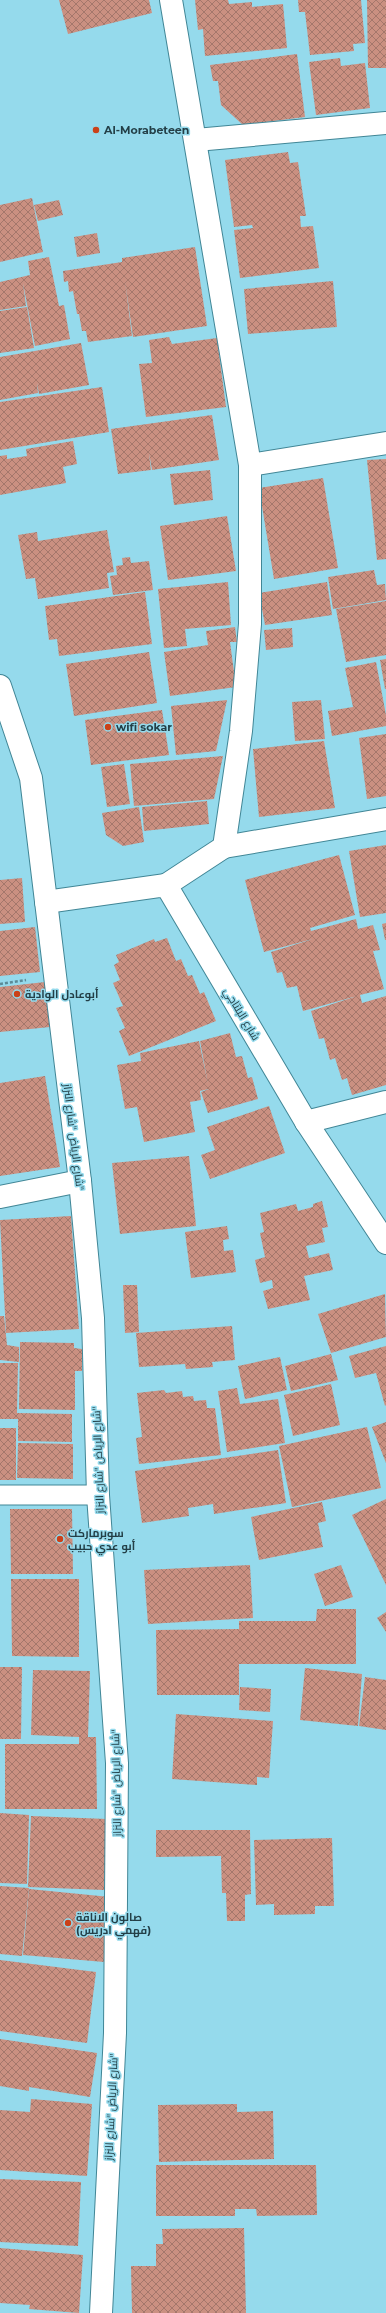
<svg xmlns="http://www.w3.org/2000/svg" width="386" height="2313" font-family="Montserrat,Cairo,sans-serif">
  <style>
    .building { fill: url(#building-cross-hatch) }
    .lines { fill: none; stroke-linecap: round; stroke-linejoin: round }
    .service-casing { stroke: #418696; stroke-width: 21 }
    .minor-casing { stroke: #418696; stroke-width: 24 }
    .tertiary-casing { stroke: #418696; stroke-width: 24 }
    .path { stroke: #5b8b98; stroke-width: 2.5; stroke-dasharray: 3 2; stroke-linecap: butt }
    .service { stroke: #fff; stroke-width: 19 }
    .minor { stroke: #fff; stroke-width: 22 }
    .tertiary { stroke: #fff; stroke-width: 22 }
    .poi-dot { fill: #ca4119; stroke: #95daec; stroke-width: 1.5 }
    .labels { text-anchor: middle; dominant-baseline: central; stroke-width: 3; stroke-linejoin: round; paint-order: stroke }
    .poi-label { font-size: 11px; font-weight: bold; fill: #233f47; stroke: #95daec; text-anchor: start }
    .street-label { font-size: 11px; fill: #233f47; stroke: #95daec }
  </style>
  <defs>
    <pattern id="building-cross-hatch" width="8" height="8" patternUnits="userSpaceOnUse"><rect width="8" height="8" fill="#ca9081"/><path d="M0 0l8 8M0 8l8-8" fill="none" stroke="#a4776b"/></pattern>
  </defs>
  <rect width="100%" height="100%" fill="#95daec"/>
  <g class="building">
    <polygon points="59,0 149,0 152,13 68,34"/>
    <polygon points="195,0 228,0 229,4 252,2 252,7 283,4 287,48 205,56 203,29 198,30"/>
    <polygon points="298,0 361,0 365,43 353,44 354,51 310,55 305,12 299,12"/>
    <polygon points="367,0 386,0 386,68 368,68"/>
    <polygon points="297,54 305,117 243,125 221,105 218,81 213,81 210,65"/>
    <polygon points="340,58 341,66 365,63 370,108 316,115 309,62"/>
    <polygon points="288,152 290,163 298,162 306,216 300,216 301,227 313,226 319,268 240,278 234,230 253,228 252,225 234,227 225,160"/>
    <polygon points="32,198 43,252 0,262 0,205"/>
    <polygon points="59,200 63,215 38,221 34,205"/>
    <polygon points="97,233 100,253 77,257 74,237"/>
    <polygon points="195,247 207,326 133,337 125,281 132,336 88,342 86,331 82,331 79,314 77,314 73,291 69,292 68,281 64,282 63,271 122,262 122,258"/>
    <polygon points="49,257 59,306 64,305 70,339 35,346 23,283 26,306 0,310 0,282 30,275 28,261"/>
    <polygon points="333,281 337,327 248,334 244,289"/>
    <polygon points="27,307 34,348 0,353 0,311"/>
    <polygon points="169,337 172,344 217,338 226,407 146,417 139,364 152,363 149,340"/>
    <polygon points="81,343 89,385 39,394 37,383 38,393 0,400 0,357"/>
    <polygon points="102,387 109,432 0,450 0,402"/>
    <polygon points="212,415 219,460 152,470 149,453 151,470 118,474 111,429"/>
    <polygon points="73,441 77,464 63,467 66,483 0,495 0,456 7,455 7,459 27,456 26,449"/>
    <polygon points="386,459 386,559 377,560 367,460"/>
    <polygon points="210,470 213,500 174,505 170,474"/>
    <polygon points="323,478 338,568 274,579 259,488"/>
    <polygon points="227,516 236,571 168,580 160,526"/>
    <polygon points="107,530 114,572 107,573 109,588 38,599 35,578 26,579 18,535 37,532 38,541"/>
    <polygon points="130,557 131,563 149,561 153,590 113,595 110,576 117,575 116,566 123,565 122,558"/>
    <polygon points="374,570 377,585 385,584 386,600 333,609 328,577"/>
    <polygon points="228,582 231,625 185,629 187,646 164,648 158,589"/>
    <polygon points="327,582 332,615 265,625 259,593"/>
    <polygon points="145,592 152,644 59,656 57,639 49,640 45,606"/>
    <polygon points="386,601 386,655 346,662 336,609"/>
    <polygon points="235,627 237,642 230,642 236,687 170,696 164,652 208,645 206,631"/>
    <polygon points="292,628 293,647 266,650 264,630"/>
    <polygon points="149,652 157,703 74,716 66,664"/>
    <polygon points="386,659 386,689 385,689 380,660"/>
    <polygon points="376,662 386,715 386,726 332,736 328,711 353,707 345,668"/>
    <polygon points="227,700 216,751 176,755 171,706"/>
    <polygon points="321,700 325,739 295,741 292,702"/>
    <polygon points="162,710 169,755 91,765 85,720"/>
    <polygon points="386,734 386,796 367,799 359,738"/>
    <polygon points="324,741 335,808 259,817 253,749"/>
    <polygon points="223,756 214,799 134,806 130,764"/>
    <polygon points="124,764 130,804 107,807 101,767"/>
    <polygon points="207,801 209,824 144,831 142,807"/>
    <polygon points="139,807 144,842 123,846 106,835 102,813"/>
    <polygon points="386,845 386,913 360,917 349,851"/>
    <polygon points="339,855 355,915 310,928 311,931 356,919 358,929 373,925 380,950 373,951 384,989 360,995 362,1003 386,996 386,1085 352,1095 347,1078 342,1080 335,1058 330,1060 324,1038 319,1039 311,1011 357,996 303,1011 297,986 287,988 282,972 277,973 271,952 313,939 264,952 245,880"/>
    <polygon points="22,878 25,922 0,924 0,880"/>
    <polygon points="386,923 386,940 385,940 382,924"/>
    <polygon points="35,927 40,972 0,976 0,931"/>
    <polygon points="167,938 176,961 181,959 188,976 192,975 200,994 204,992 216,1021 129,1056 119,1031 125,1028 116,1008 123,1006 113,983 120,980 114,965 119,962 116,955 154,939 155,942"/>
    <polygon points="45,982 50,1027 0,1032 0,987"/>
    <polygon points="230,1033 236,1057 242,1056 248,1078 252,1077 258,1099 208,1113 201,1092 209,1089 200,1091 201,1100 190,1102 195,1132 144,1142 137,1107 125,1109 117,1065 141,1061 140,1053 199,1041 208,1084 200,1041"/>
    <polygon points="45,1076 60,1167 0,1176 0,1083"/>
    <polygon points="269,1106 285,1153 210,1179 201,1155 215,1150 207,1127"/>
    <polygon points="189,1156 196,1226 120,1234 112,1163"/>
    <polygon points="322,1201 328,1227 322,1228 325,1242 306,1246 309,1258 329,1253 333,1270 304,1276 310,1300 268,1309 263,1291 273,1288 272,1280 260,1283 255,1260 265,1257 260,1233 264,1232 260,1213 296,1204 298,1211 313,1207 313,1204"/>
    <polygon points="71,1216 79,1329 6,1333 0,1220"/>
    <polygon points="227,1226 229,1239 223,1240 224,1251 233,1250 236,1272 191,1278 185,1232"/>
    <polygon points="123,1285 137,1285 139,1332 125,1333"/>
    <polygon points="385,1294 386,1337 331,1353 318,1314"/>
    <polygon points="0,1316 4,1316 7,1345 19,1347 19,1362 0,1360"/>
    <polygon points="232,1326 235,1360 212,1362 213,1367 186,1369 185,1364 139,1367 136,1333"/>
    <polygon points="20,1342 74,1343 74,1348 82,1349 82,1371 75,1371 75,1410 19,1409"/>
    <polygon points="386,1346 386,1405 385,1406 376,1373 355,1378 349,1356"/>
    <polygon points="331,1354 338,1380 291,1391 285,1366"/>
    <polygon points="280,1357 287,1390 245,1399 238,1366"/>
    <polygon points="0,1363 18,1363 17,1413 72,1414 72,1442 18,1441 18,1419 0,1419"/>
    <polygon points="331,1384 340,1425 293,1436 284,1395"/>
    <polygon points="237,1388 240,1404 278,1399 285,1443 227,1452 218,1391"/>
    <polygon points="164,1390 166,1393 182,1391 183,1397 193,1396 194,1401 206,1400 207,1408 215,1408 221,1455 139,1464 136,1438 142,1437 137,1393"/>
    <polygon points="386,1422 386,1463 372,1427"/>
    <polygon points="367,1427 381,1488 292,1507 279,1446"/>
    <rect x="0" y="1428" width="16" height="52"/>
    <polygon points="18,1443 73,1444 73,1479 17,1478"/>
    <polygon points="278,1450 286,1503 214,1514 213,1504 188,1508 189,1516 142,1523 135,1471"/>
    <polygon points="386,1499 386,1585 352,1515"/>
    <polygon points="322,1502 326,1521 318,1523 323,1547 259,1560 251,1517"/>
    <polygon points="10,1509 72,1509 73,1574 11,1574"/>
    <polygon points="250,1565 253,1618 148,1624 144,1570"/>
    <polygon points="341,1565 353,1597 325,1606 314,1574"/>
    <polygon points="11,1579 79,1579 79,1657 12,1656"/>
    <polygon points="317,1609 356,1609 356,1664 239,1664 239,1695 157,1695 156,1630 239,1629 239,1621 316,1621"/>
    <polygon points="386,1612 386,1632 377,1618"/>
    <polygon points="0,1667 22,1667 21,1739 0,1739"/>
    <polygon points="305,1668 362,1674 358,1726 300,1720"/>
    <polygon points="33,1670 90,1671 88,1737 96,1737 97,1809 5,1809 5,1744 79,1744 79,1737 31,1735"/>
    <polygon points="365,1677 386,1680 386,1730 359,1726"/>
    <polygon points="240,1687 271,1689 270,1712 239,1710"/>
    <polygon points="176,1714 273,1721 269,1778 257,1777 257,1785 172,1779"/>
    <polygon points="0,1813 29,1815 27,1884 0,1883"/>
    <polygon points="31,1816 107,1819 104,1890 28,1887"/>
    <polygon points="156,1830 250,1830 251,1894 245,1895 245,1921 227,1921 226,1893 222,1893 221,1856 156,1857"/>
    <polygon points="332,1838 334,1906 315,1906 315,1914 274,1915 274,1904 256,1905 254,1840"/>
    <polygon points="0,1886 29,1888 22,1956 0,1954"/>
    <polygon points="29,1889 110,1897 104,1962 23,1955"/>
    <polygon points="0,1960 96,1972 87,2043 0,2031"/>
    <polygon points="0,2039 97,2053 90,2097 29,2087 29,2091 0,2086"/>
    <polygon points="31,2099 92,2104 87,2176 0,2170 0,2110 30,2112"/>
    <polygon points="237,2104 237,2112 273,2111 274,2159 159,2162 158,2105"/>
    <polygon points="156,2165 316,2165 317,2215 257,2216 256,2209 235,2209 235,2216 156,2216"/>
    <polygon points="0,2179 81,2182 78,2246 0,2242"/>
    <polygon points="244,2228 246,2313 132,2313 131,2266 156,2266 156,2244 163,2244 162,2229"/>
    <polygon points="0,2248 83,2255 79,2313 29,2309 30,2305 0,2303"/>
  </g>
  <g class="lines">
    <g class="service-casing">
      <polyline id="service" points="0,1495 98,1495"/>
    </g>
    <g class="minor-casing">
      <g id="minor">
        <polyline points="196,140 386,123"/>
        <polyline points="250,465 386,443"/>
        <polyline points="224,847 386,819"/>
        <polyline points="166,885 224,847 241,731 250,624 250,465 171,0"/>
        <polyline points="46,902 166,885 306,1122 386,1243"/>
        <polyline points="306,1122 386,1102"/>
        <polyline points="0,1197 80,1181"/>
      </g>
    </g>
    <g class="tertiary-casing">
      <polyline id="tertiary" points="0,686 31,778 80,1181 93,1318 98,1495 117,1763 115,2033 101,2313"/>
    </g>
    <polyline class="path" points="0,984 26,980"/>
    <use href="#service" class="service"/>
    <use href="#minor" class="minor"/>
    <use href="#tertiary" class="tertiary"/>
  </g>
  <g class="poi-dot">
    <circle cx="96" cy="130" r="4"/>
    <circle cx="108" cy="727" r="4"/>
    <circle cx="17" cy="994" r="4"/>
    <circle cx="60" cy="1539" r="4"/>
    <circle cx="68" cy="1923" r="4"/>
  </g>
  <g class="labels">
    <g class="poi-label">
      <text x="104" y="130">Al-Morabeteen</text>
      <text x="116" y="727">wifi sokar</text>
      <text x="25" y="994">أبوعادل الوادية</text>
      <text x="68" y="1533">سوبرماركت<tspan x="68" dy="13">أبو عدي حبيب</tspan></text>
      <text x="76" y="1917">صالون الاناقة<tspan x="76" dy="13">(فهمي ادريس)</tspan></text>
    </g>
    <g class="street-label">
      <text transform="translate(242 1014) rotate(59)">شارع البلتاجي</text>
      <text transform="translate(74 1137) rotate(83)">شارع الرياض "شارع النزاز"</text>
      <text transform="translate(98 1460) rotate(-92)">شارع الرياض "شارع النزاز"</text>
      <text transform="translate(116 1783) rotate(-91)">شارع الرياض "شارع النزاز"</text>
      <text transform="translate(111 2107) rotate(-87)">شارع الرياض "شارع النزاز"</text>
    </g>
  </g>
</svg>
